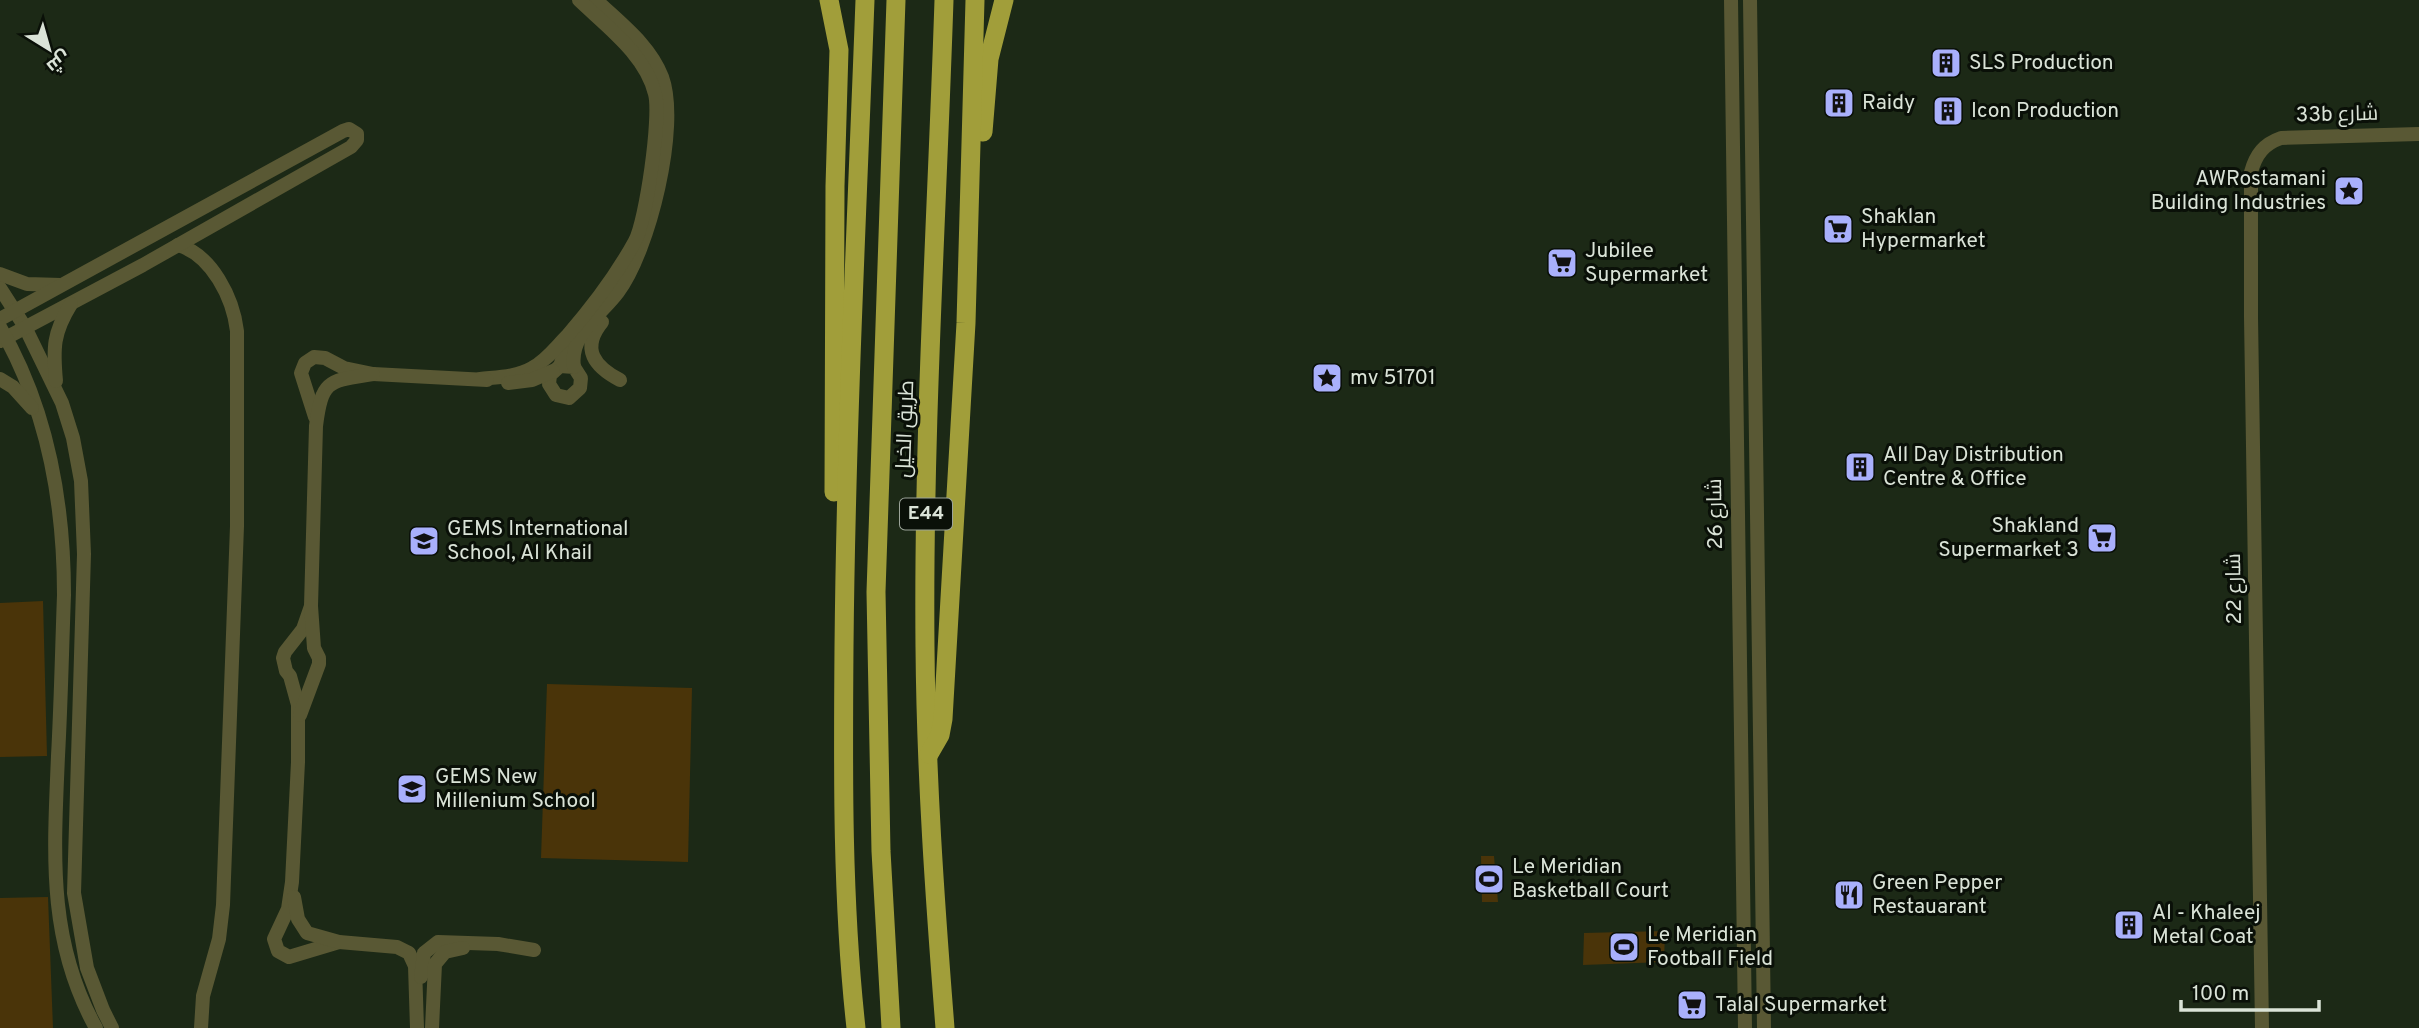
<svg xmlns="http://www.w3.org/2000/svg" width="2419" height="1028" font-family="Overpass,Cairo,sans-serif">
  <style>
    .green { fill: #4a3409 }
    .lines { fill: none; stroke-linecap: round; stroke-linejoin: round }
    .minor { stroke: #595834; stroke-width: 14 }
    .highway { stroke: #a19e3a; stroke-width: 19 }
    .labels { text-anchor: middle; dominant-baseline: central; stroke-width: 6; stroke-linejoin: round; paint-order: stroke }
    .shield { fill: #0a1008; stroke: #9ca499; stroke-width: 2 }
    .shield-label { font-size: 19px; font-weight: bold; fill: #dae3d7 }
    .poi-label { font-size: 21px; fill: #dae3d7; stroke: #0a1008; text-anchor: start }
    .street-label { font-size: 21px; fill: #dae3d7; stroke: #0a1008 }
  </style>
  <rect width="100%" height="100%" fill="#1c2916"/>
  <g class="green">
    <polygon points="43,601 47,756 0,757 0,603"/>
    <polygon points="547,684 692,688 688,862 541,858"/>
    <polygon points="1481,856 1494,856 1498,902 1482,902"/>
    <polygon points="48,897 53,1028 0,1028 0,898"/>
    <polygon points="1665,931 1664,962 1583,965 1584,933"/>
  </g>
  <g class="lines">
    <g class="minor">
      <polyline points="1731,0 1745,1028"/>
      <polyline points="1750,0 1764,1028"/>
      <path d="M178,245c34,10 55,53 59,86v195l-14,379 -4,34 -16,57 -2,32"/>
      <polyline points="0,274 27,284 61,285"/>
      <polyline points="0,288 25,327 62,403 73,438 81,481 84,554 74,893 87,968 103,1010 112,1028"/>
      <polyline points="0,319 343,131 349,129 357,134 357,140 351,147 143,265 0,341"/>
      <path d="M602,322c-22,27 -7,45 18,58"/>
      <path d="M0,327c47,81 64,175 64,268 -2,53 -3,107 -6,161 -4,97 -11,184 38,272"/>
      <polyline points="560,366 574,367 581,378 580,388 569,398 556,395 549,384 550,375 560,366 569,339"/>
      <path d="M574,367c-5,-32 27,-52 44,-75 31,-41 62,-166 44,-215 -12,-32 -42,-54 -66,-77"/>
      <polyline points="0,379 13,387 32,408"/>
      <path d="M480,379c18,-2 36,-2 52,-11 14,-7 24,-21 35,-32 26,-30 49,-60 68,-95 11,-20 26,-125 20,-147 -9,-39 -49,-68 -76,-94"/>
      <path d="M56,381c-3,-33 -3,-48 15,-77"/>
      <polyline points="508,383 532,380 553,371"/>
      <polyline points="315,417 301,373 305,363 314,357 325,358 344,368 373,374 487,380"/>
      <polyline points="311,606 303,629 285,652 283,658 286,671 290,676 298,705 298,762 292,882 288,909 274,939 278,951 289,957 339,942"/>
      <path d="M300,715l19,-51v-6l-5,-10 -3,-42 5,-180c6,-47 13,-45 57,-52"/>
      <polyline points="294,897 298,919 307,933 339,942 397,947 409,953 415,966 417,1028"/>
      <polyline points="421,977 424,953 438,942 498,944 534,950"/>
      <polyline points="432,1028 435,964 445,952 463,948"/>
      <path d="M2262,1028l-11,-711v-145c5,-18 13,-28 30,-34l138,-4"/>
    </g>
    <g class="highway">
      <polyline points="829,0 839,50 835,186 834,492"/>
      <path d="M944,0c-7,215 -21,431 -19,647 1,127 10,254 20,381"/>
      <polyline points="983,132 989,59 1004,0"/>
      <polyline points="929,754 940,735 943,719 966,323 975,0"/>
      <path d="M856,1028c-14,-127 -13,-254 -12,-381 2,-216 13,-432 21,-647"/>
      <polyline points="891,1028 881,851 876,592 896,0"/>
    </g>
  </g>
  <defs>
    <g id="building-square" transform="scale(1.575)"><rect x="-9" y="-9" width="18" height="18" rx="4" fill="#a9b0fc" stroke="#0a1008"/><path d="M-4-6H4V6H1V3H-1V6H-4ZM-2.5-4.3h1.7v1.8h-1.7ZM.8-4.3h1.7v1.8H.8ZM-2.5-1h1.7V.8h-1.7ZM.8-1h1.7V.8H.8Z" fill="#111"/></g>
    <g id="sight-square" transform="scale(1.575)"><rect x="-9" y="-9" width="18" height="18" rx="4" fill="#a9b0fc" stroke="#0a1008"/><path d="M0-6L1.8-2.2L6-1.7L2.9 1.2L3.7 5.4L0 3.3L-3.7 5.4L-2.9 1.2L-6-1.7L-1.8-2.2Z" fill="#111"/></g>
    <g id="supermarket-square" transform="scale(1.575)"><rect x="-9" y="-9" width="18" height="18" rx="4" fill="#a9b0fc" stroke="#0a1008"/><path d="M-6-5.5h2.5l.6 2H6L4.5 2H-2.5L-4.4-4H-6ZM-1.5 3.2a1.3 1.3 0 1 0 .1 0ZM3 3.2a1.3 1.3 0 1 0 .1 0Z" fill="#111"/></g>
    <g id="school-square" transform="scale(1.575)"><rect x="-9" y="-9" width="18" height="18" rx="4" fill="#a9b0fc" stroke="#0a1008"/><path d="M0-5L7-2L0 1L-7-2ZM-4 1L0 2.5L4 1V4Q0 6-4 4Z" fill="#111"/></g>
    <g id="stadium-square" transform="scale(1.575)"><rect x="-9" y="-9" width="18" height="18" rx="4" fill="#a9b0fc" stroke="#0a1008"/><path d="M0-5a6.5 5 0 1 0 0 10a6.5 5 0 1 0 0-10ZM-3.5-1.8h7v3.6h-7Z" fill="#111"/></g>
    <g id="restaurant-square" transform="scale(1.575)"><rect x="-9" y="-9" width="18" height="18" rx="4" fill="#a9b0fc" stroke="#0a1008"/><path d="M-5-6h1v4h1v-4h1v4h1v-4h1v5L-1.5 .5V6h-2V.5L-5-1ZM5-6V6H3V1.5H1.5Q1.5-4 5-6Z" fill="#111"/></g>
  </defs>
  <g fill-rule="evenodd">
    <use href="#building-square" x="1946" y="63"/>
    <use href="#building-square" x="1839" y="103"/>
    <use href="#building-square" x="1948" y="111"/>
    <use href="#sight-square" x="2349" y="191"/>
    <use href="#supermarket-square" x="1838" y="229"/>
    <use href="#supermarket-square" x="1562" y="263"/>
    <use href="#sight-square" x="1327" y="378"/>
    <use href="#building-square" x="1860" y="467"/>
    <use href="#supermarket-square" x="2102" y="538"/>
    <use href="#school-square" x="424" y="541"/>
    <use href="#school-square" x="412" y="789"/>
    <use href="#stadium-square" x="1489" y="879"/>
    <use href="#restaurant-square" x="1849" y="895"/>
    <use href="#building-square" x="2129" y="925"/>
    <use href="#stadium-square" x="1624" y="947"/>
    <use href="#supermarket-square" x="1692" y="1005"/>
  </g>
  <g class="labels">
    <rect class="shield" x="900" y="498.5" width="52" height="31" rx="5"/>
    <g class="shield-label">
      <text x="926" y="514">E44</text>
    </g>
    <g class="poi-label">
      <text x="1969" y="63">SLS Production</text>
      <text x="1862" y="103">Raidy</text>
      <text x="1971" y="111">Icon Production</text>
      <text x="2326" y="179" text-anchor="end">AWRostamani<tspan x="2326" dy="24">Building Industries</tspan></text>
      <text x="1861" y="217">Shaklan<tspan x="1861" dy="24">Hypermarket</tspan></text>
      <text x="1585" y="251">Jubilee<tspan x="1585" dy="24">Supermarket</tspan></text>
      <text x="1350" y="378">mv 51701</text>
      <text x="1883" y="455">All Day Distribution<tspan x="1883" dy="24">Centre &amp; Office</tspan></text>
      <text x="2079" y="526" text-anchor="end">Shakland<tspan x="2079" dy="24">Supermarket 3</tspan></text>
      <text x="447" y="529">GEMS International<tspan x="447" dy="24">School, Al Khail</tspan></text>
      <text x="435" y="777">GEMS New<tspan x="435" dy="24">Millenium School</tspan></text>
      <text x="1512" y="867">Le Meridian<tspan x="1512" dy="24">Basketball Court</tspan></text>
      <text x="1872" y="883">Green Pepper<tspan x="1872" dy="24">Restauarant</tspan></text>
      <text x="2152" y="913">Al - Khaleej<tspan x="2152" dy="24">Metal Coat</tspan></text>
      <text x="1647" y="935">Le Meridian<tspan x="1647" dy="24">Football Field</tspan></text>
      <text x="1715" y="1005">Talal Supermarket</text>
    </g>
    <g class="street-label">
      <text transform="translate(2337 115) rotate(-1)">33b شارع</text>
      <text transform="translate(906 429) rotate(-88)">طريق الخيل</text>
      <text transform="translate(1716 514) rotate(-91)">شارع 26</text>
      <text transform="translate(2235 589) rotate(-91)">شارع 22</text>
    </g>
  </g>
  <g transform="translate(49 49) rotate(143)" stroke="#0a1008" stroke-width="5" paint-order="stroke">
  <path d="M0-5L12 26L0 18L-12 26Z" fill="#dae3d7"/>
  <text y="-10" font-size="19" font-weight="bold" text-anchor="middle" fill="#dae3d7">ش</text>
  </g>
  <path d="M2181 1000v10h138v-10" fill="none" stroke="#dae3d7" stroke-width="3.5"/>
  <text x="2192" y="1000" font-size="21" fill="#dae3d7" stroke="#0a1008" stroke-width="5" paint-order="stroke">100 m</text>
</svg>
